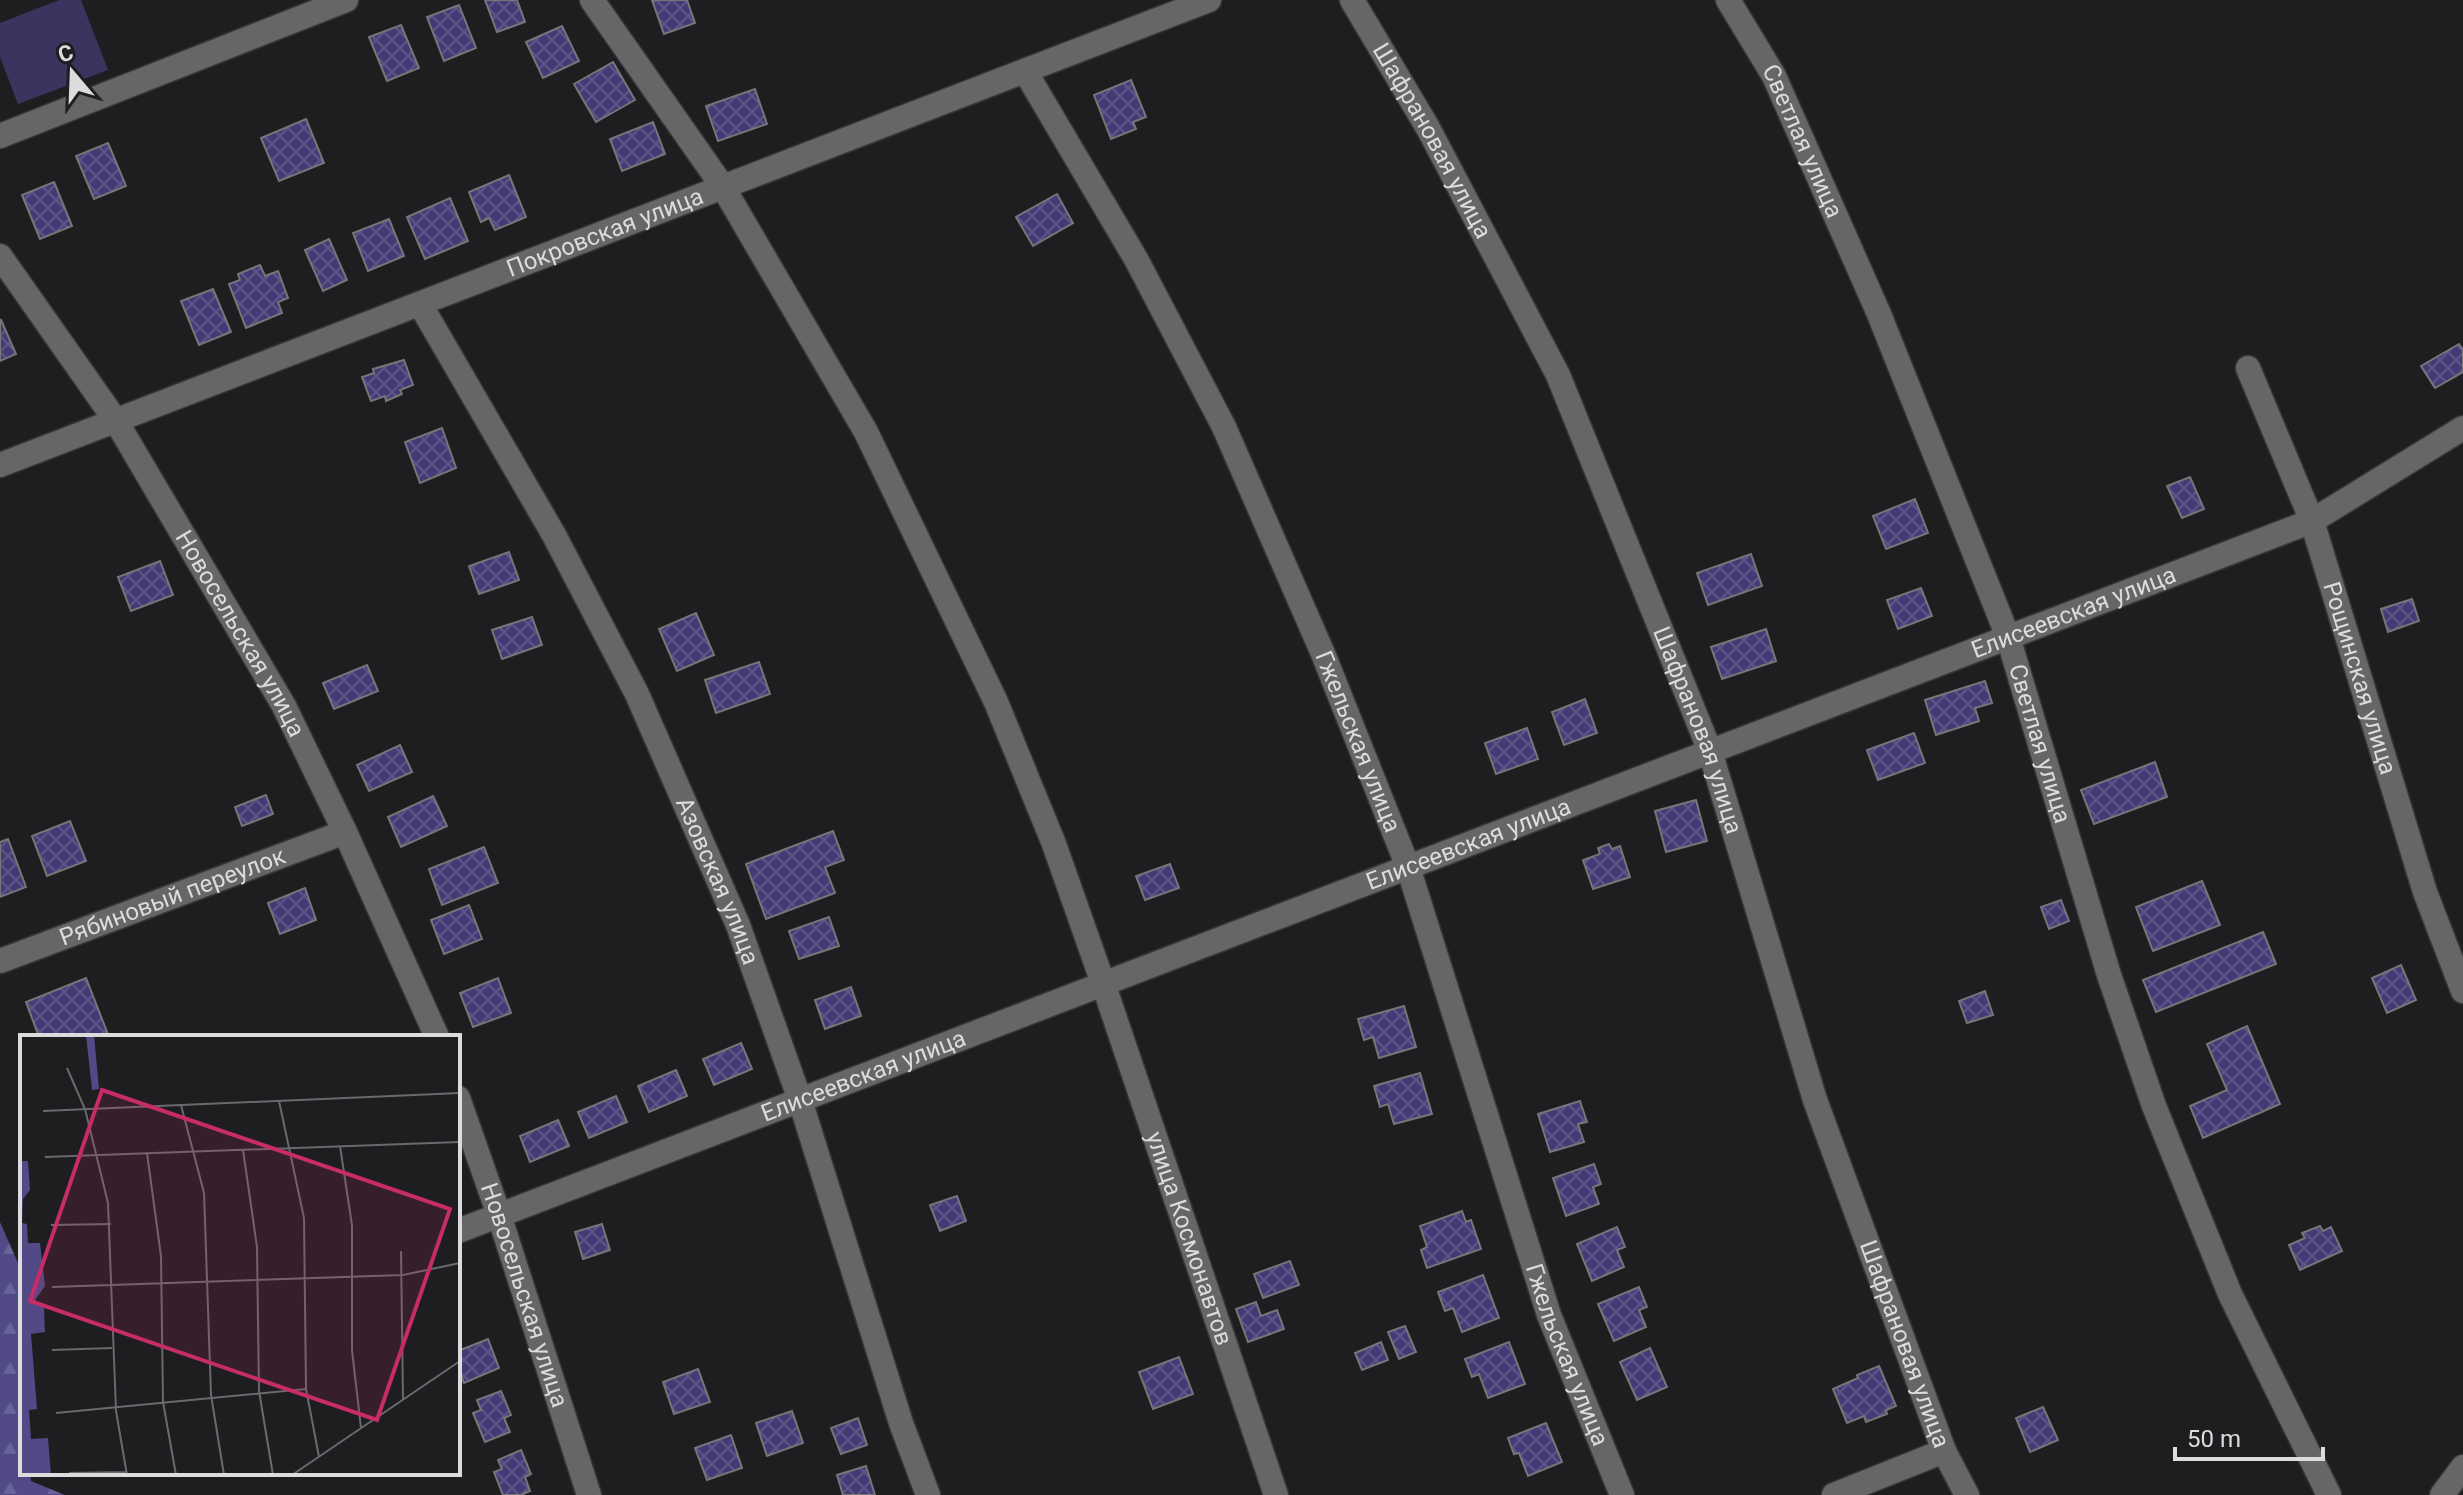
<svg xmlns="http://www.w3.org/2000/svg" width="2463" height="1495" font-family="Roboto,sans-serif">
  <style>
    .forest { fill: url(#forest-firs) }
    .park { fill: #39355f }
    .building { fill: url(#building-cross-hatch); stroke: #767679; stroke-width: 2 }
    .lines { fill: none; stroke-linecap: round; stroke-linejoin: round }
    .minor-casing { stroke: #373739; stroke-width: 27 }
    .minor { stroke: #666668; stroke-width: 24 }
    .labels { text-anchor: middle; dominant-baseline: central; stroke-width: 7; stroke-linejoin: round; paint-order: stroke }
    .street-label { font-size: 24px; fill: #dcdcde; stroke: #1e1d20 }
    .inset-road { fill: none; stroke: #6a696c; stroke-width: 2 }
    .view { fill: #c52c68; fill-opacity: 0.15; stroke: #c52c68; stroke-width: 4 }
    .inset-edge { fill: none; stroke: #dcdcde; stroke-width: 4 }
  </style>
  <defs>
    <pattern id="forest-firs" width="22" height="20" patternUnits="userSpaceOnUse" patternTransform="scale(2)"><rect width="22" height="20" fill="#514a86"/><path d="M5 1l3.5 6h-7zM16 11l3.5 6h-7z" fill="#696497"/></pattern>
    <pattern id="building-cross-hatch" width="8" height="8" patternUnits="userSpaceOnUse" patternTransform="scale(2)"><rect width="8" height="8" fill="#423b75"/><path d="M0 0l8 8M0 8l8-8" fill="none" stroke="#5d5788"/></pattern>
  </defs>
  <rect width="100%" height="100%" fill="#1e1d20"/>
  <polygon class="forest" points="0,1222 22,1272 22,1473 30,1473 31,1481 65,1495 0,1495"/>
  <polygon class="park" points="59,0 81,0 108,70 18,104 0,57 0,23"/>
  <g class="building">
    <polygon points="485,0 517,0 525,22 497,32"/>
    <polygon points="652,0 687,0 695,23 664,34"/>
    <polygon points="459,5 476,48 444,61 427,17"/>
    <polygon points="401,25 419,68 387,81 369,37"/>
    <polygon points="562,26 579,61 543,78 526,42"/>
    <polygon points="613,62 635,100 596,122 574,84"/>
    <polygon points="1131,80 1146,117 1133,122 1136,129 1111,139 1094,95"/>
    <polygon points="755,89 767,124 718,141 706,106"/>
    <polygon points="306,119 324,163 279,181 261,138"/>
    <polygon points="653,122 665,154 622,171 610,139"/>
    <polygon points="108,143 126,186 94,199 76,156"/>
    <polygon points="509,175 526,217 495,230 489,218 481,222 469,192"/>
    <polygon points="54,182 72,226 40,239 22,195"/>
    <polygon points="1057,194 1073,223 1033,246 1016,217"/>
    <polygon points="450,198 468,241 425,259 407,217"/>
    <polygon points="389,219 404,256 368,271 353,233"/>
    <polygon points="329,239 347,280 323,291 305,250"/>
    <polygon points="260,265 265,276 278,271 288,298 278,302 282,313 246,328 229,284 240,280 238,274"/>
    <polygon points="213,289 231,332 199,345 181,301"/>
    <polygon points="1,320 16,354 0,361 0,321"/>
    <polygon points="2459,344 2463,350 2463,372 2435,388 2421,366"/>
    <polygon points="404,360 413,385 400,390 402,394 386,401 385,396 371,401 362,377 374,373 373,369"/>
    <polygon points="442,428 456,468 420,483 405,442"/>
    <polygon points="2190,477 2204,509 2182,518 2167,486"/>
    <polygon points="1915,499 1928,533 1886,549 1873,516"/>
    <polygon points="509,552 519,580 479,594 469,566"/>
    <polygon points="1751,554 1762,586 1708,605 1697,573"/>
    <polygon points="160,561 173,595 131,611 118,577"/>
    <polygon points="1921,588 1932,616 1898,629 1887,600"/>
    <polygon points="2412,599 2419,621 2388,632 2381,609"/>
    <polygon points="696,613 714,655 677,671 659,629"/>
    <polygon points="532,617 542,645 502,659 492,630"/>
    <polygon points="1766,629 1776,661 1722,679 1711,647"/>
    <polygon points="759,662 770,694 716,713 705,680"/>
    <polygon points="367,665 378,691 334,709 323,683"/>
    <polygon points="1985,681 1992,703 1975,708 1979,721 1936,735 1925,700"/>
    <polygon points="1585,699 1597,733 1564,745 1552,712"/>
    <polygon points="1527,728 1538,759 1496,774 1485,743"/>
    <polygon points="1914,733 1925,763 1878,780 1867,750"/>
    <polygon points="400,745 412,772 369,791 357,765"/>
    <polygon points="2155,762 2167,797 2094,824 2081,790"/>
    <polygon points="266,795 273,814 242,826 235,807"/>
    <polygon points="433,796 447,826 401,847 388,817"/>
    <polygon points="1696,800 1707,841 1666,852 1655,811"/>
    <polygon points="70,821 86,861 47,876 32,836"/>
    <polygon points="833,831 844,860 825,867 835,893 766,919 746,864"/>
    <polygon points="8,839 26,887 0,897 0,842"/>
    <polygon points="1609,844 1612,849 1620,846 1630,877 1593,889 1583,860 1600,854 1598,848"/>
    <polygon points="484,847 498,883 442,905 429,869"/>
    <polygon points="1170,864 1179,888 1145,900 1136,876"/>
    <polygon points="2202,881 2220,925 2153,951 2136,907"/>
    <polygon points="305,888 316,920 280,934 268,903"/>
    <polygon points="2061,900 2069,921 2049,929 2041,907"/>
    <polygon points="469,905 482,939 444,954 431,920"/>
    <polygon points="829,917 839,946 799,959 789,931"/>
    <polygon points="2263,932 2276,964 2156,1012 2143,980"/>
    <polygon points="2401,965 2416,1000 2387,1013 2372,978"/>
    <polygon points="86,978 109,1037 39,1037 26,1002"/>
    <polygon points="498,978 511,1013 473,1027 460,993"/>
    <polygon points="851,987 861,1016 825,1029 815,1000"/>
    <polygon points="1985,991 1993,1015 1967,1023 1959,1001"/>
    <polygon points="1404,1006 1416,1047 1379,1058 1373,1037 1364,1040 1358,1019"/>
    <polygon points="2247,1026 2280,1104 2203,1138 2190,1106 2227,1090 2207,1044"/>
    <polygon points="741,1043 752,1069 714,1085 703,1059"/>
    <polygon points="676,1070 687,1096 649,1112 638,1086"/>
    <polygon points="1420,1073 1432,1114 1394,1124 1388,1104 1380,1107 1374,1086"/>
    <polygon points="616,1096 627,1122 589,1138 578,1112"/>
    <polygon points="1580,1101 1587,1122 1578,1124 1584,1142 1550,1152 1538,1114"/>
    <polygon points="558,1120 569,1146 530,1162 520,1136"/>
    <polygon points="1594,1164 1601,1184 1593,1187 1599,1204 1566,1216 1553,1178"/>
    <polygon points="957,1196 966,1221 940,1231 930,1205"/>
    <polygon points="1462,1211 1466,1222 1471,1220 1481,1249 1427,1268 1421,1250 1427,1247 1420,1226"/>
    <polygon points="602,1224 610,1250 583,1259 575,1232"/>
    <polygon points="2320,1226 2323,1231 2331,1227 2342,1251 2300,1270 2289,1245 2305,1238 2302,1233"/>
    <polygon points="1617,1227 1625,1247 1617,1250 1624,1267 1592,1281 1577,1244"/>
    <polygon points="1290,1261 1299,1285 1263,1298 1254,1274"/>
    <polygon points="1483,1275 1499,1318 1462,1332 1453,1308 1445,1311 1438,1292"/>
    <polygon points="1639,1287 1647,1307 1639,1310 1646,1327 1614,1341 1598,1304"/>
    <polygon points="1256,1302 1261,1316 1277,1310 1284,1329 1248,1342 1236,1309"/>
    <polygon points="1405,1326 1416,1352 1399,1359 1388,1332"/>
    <polygon points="488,1339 499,1368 464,1383 458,1368 458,1351"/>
    <polygon points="1381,1342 1388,1360 1362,1370 1355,1353"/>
    <polygon points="1509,1342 1525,1384 1488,1398 1479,1374 1472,1377 1465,1359"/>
    <polygon points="1650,1348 1667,1387 1637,1400 1620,1362"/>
    <polygon points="1179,1357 1193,1394 1153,1409 1139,1372"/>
    <polygon points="1879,1366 1896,1406 1886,1410 1887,1414 1866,1422 1864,1416 1847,1423 1833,1389 1858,1378 1857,1375"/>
    <polygon points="698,1369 710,1402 674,1414 663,1382"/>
    <polygon points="501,1391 511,1415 504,1418 510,1432 485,1442 473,1413 481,1410 477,1400"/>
    <polygon points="2043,1407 2058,1440 2030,1452 2016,1418"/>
    <polygon points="792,1411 803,1443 767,1456 756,1423"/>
    <polygon points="858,1418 867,1445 841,1454 831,1428"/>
    <polygon points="1546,1423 1562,1462 1528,1476 1519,1453 1514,1454 1508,1438"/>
    <polygon points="731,1435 742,1468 707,1480 695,1448"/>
    <polygon points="521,1450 531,1474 525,1477 530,1491 521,1495 503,1495 494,1472 502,1469 498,1460"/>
    <polygon points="866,1466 875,1495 843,1495 837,1475"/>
  </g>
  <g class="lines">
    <g class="minor-casing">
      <g id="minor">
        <path id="s1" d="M592,0l131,187 143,245 130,270 58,142 49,139 173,512"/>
        <path id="s2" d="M1352,0l76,128 130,247 152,376 105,349 129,351 23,44"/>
        <path id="s3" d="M1728,0l46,76 105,238 129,323 101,338 45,131 76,188 99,201"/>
        <path id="s4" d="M1025,71l111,188 88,168 100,229 84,211 141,448 73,180"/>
        <polyline points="0,136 346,0"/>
        <path id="s5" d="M0,256l116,165 168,285 61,126 92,205"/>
        <path id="s6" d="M420,304l134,231 83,159 101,231 62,175 101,323 27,72"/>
        <path id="s7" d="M2248,368l64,153 113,371 38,99"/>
        <path id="s8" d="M0,465l1209,-465"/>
        <path id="s9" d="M0,961l345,-129"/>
        <path id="s10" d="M458,1098l41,117 90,280"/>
        <path id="s11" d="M458,1231l1854,-710 151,-93"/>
        <polyline points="1834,1495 1944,1451"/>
        <polyline points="2442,1495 2463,1467"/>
      </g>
    </g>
    <use href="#minor" class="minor"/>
  </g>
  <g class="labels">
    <g class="street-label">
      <text stroke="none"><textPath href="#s2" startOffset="162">Шафрановая улица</textPath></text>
      <text stroke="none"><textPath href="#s3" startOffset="160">Светлая улица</textPath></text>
      <text stroke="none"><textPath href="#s8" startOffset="648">Покровская улица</textPath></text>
      <text stroke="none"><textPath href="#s11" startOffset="1730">Елисеевская улица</textPath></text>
      <text stroke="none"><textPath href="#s5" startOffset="448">Новосельская улица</textPath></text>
      <text stroke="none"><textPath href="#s7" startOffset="330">Рощинская улица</textPath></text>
      <text stroke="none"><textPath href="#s2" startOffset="810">Шафрановая улица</textPath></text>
      <text stroke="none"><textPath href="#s4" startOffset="750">Гжельская улица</textPath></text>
      <text stroke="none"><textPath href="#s3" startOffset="808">Светлая улица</textPath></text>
      <text stroke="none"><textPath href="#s11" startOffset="1082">Елисеевская улица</textPath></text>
      <text stroke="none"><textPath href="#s6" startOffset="650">Азовская улица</textPath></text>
      <text stroke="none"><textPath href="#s9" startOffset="184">Рябиновый переулок</textPath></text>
      <text stroke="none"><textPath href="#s11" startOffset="434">Елисеевская улица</textPath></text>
      <text stroke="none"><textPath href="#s1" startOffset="1382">улица Космонавтов</textPath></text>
      <text stroke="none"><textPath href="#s10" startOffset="208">Новосельская улица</textPath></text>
      <text stroke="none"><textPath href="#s2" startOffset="1458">Шафрановая улица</textPath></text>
      <text stroke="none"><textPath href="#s4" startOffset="1398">Гжельская улица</textPath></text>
    </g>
  </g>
  <g transform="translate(20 1035)">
    <rect width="440" height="440" fill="#1e1d20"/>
    <path d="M66,0h8l5,54 -7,1zM0,126h8l2,29 -7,9 -1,24 5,1 1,19h12l5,43 -10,14 9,8 1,24 -14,2 6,75 -8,1 2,29 17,-1 3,37h-31z" fill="#514a86"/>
    <path class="inset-road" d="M47,33l18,41 23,94 8,208 11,64M259,66l25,117 2,171 13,68M161,70l23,88 7,202 13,80M23,76l417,-18M320,111l12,79v125l9,78M223,115l14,97 2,144 14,84M127,118l14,103 2,146 13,73M25,122l415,-15M31,190l60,-1M381,216l2,148M32,252l351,-12 57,-12M32,315l60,-2M36,378l250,-24M49,438l57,-1M272,440l168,-114"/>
    <path class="view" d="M82,55l348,119 -73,211 -347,-119z"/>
    <rect width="440" height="440" class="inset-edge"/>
  </g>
  <g transform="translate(72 72) rotate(341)" stroke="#1e1d20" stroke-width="6" paint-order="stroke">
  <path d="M0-6L14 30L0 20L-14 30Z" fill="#dcdcde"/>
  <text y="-12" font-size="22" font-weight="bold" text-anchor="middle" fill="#dcdcde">С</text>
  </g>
  <path d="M2175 1447v12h148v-12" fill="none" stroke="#dcdcde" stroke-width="4"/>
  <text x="2187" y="1447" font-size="24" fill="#dcdcde" stroke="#1e1d20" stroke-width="6" paint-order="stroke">50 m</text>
</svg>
